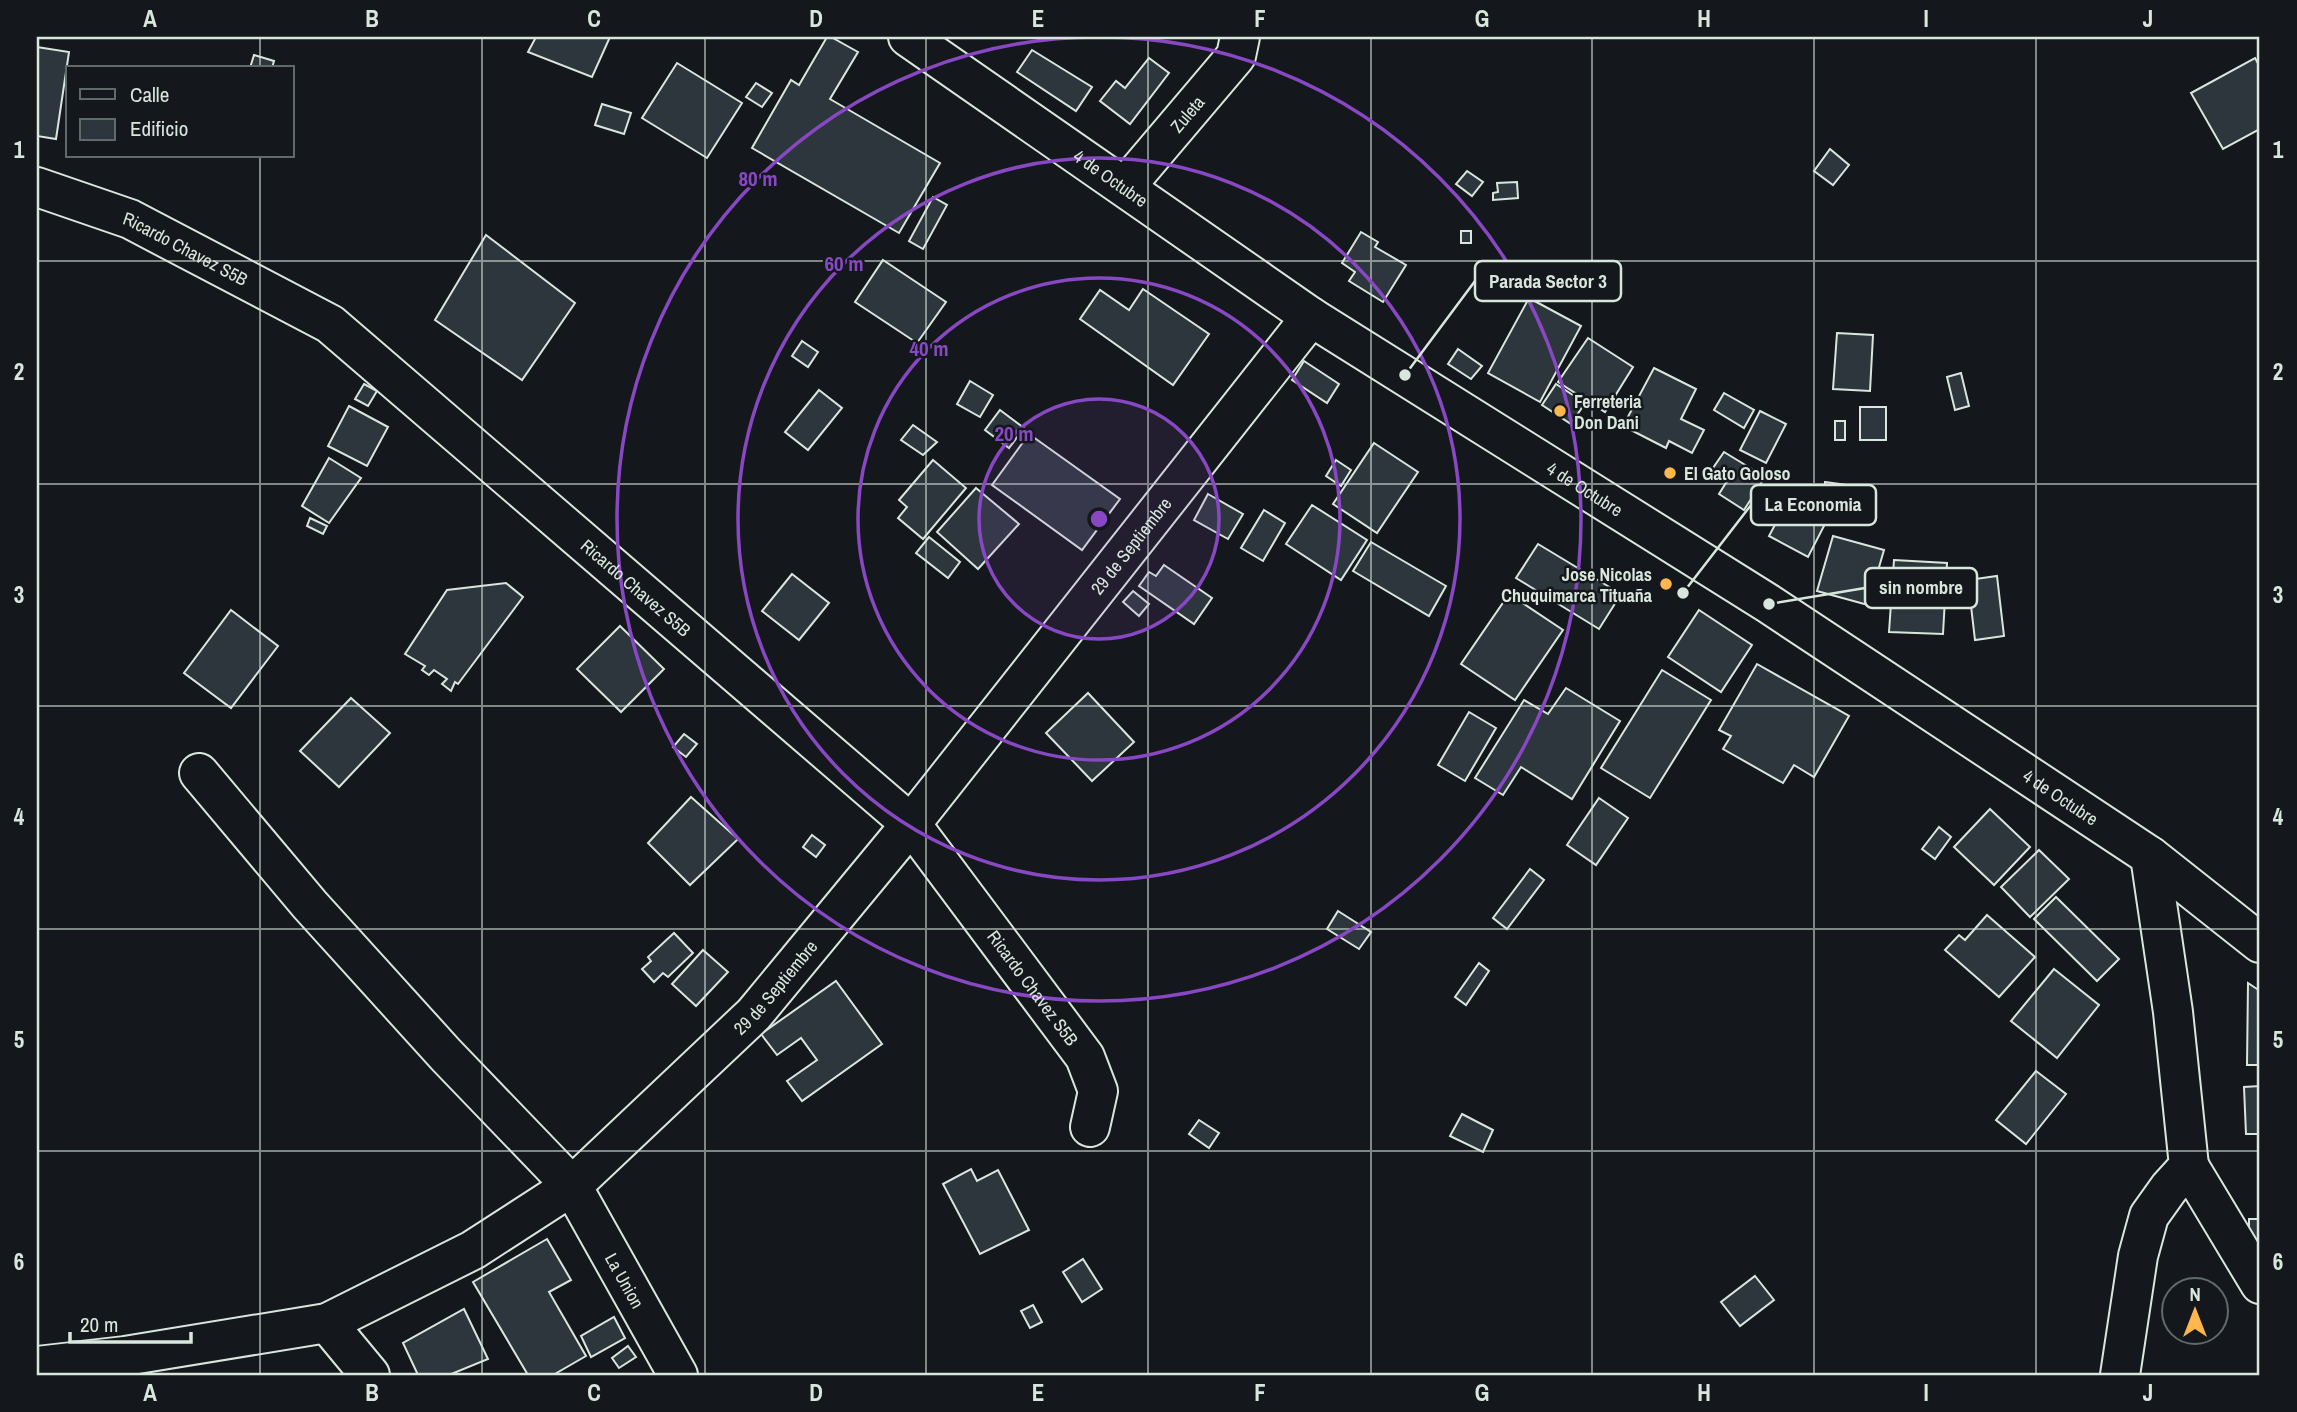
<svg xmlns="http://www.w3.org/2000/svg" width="2297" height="1412" font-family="'Archivo Narrow',sans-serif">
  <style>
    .building { fill: #2c363c; stroke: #d8e6dc; stroke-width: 2 }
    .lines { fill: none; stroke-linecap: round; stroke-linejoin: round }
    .minor-casing { stroke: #d8e6dc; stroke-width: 42 }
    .minor { stroke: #14181c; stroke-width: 38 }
    .grid { fill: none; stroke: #d8e6dc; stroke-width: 2; stroke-opacity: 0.55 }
    .ring { fill: none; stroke: #8948c3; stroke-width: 3.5 }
    .poi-dot { fill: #ffb74d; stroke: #14181c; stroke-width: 2.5 }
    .labels { text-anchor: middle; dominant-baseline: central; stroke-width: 5; stroke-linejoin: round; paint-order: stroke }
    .street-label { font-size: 18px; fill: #d8e6dc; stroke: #14181c }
    .poi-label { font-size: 18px; font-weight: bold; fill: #d8e6dc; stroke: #14181c; text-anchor: start }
    .centre { fill: #8948c3; stroke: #14181c; stroke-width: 3.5 }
    .ring-label { font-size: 21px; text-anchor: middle; font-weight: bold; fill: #8948c3; stroke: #14181c; stroke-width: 5; stroke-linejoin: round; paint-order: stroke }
    .leader { fill: none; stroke: #d8e6dc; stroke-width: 2.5 }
    .callout-dot { fill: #d8e6dc; stroke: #14181c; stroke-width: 2.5 }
    .callout { fill: #14181c; stroke: #d8e6dc; stroke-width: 2.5 }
    .callout-label { font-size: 19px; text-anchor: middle; font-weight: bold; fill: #d8e6dc }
    .neatline { fill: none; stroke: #d8e6dc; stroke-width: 2.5 }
    .grid-label { font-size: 23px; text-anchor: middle; font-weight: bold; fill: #d8e6dc }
  </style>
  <rect width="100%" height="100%" fill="#14181c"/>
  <g class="building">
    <polygon points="536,37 610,37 592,77 528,52"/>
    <polygon points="827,37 831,37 858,52 830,99 940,163 899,233 752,148 791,80 799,85"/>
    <polygon points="37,47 69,52 56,139 37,136"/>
    <polygon points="1032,50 1092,87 1076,111 1017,72"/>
    <polygon points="254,55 274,61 272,68 250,68"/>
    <polygon points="1149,58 1169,73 1130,124 1100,101 1116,81 1125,88"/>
    <polygon points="2255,58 2260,67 2260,129 2223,149 2191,93"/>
    <polygon points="677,63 742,103 707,158 642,118"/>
    <polygon points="756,83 772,93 762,107 746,97"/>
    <polygon points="602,104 631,113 624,134 595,125"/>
    <polygon points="1830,149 1849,165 1833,185 1814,171"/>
    <polygon points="1467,171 1483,182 1472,196 1456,184"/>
    <polygon points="1517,182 1518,198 1493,200 1493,193 1498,192 1497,183"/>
    <polygon points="933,197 947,205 923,249 909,241"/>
    <rect x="1461" y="231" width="10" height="12"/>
    <polygon points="1361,232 1378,242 1375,247 1406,265 1383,302 1349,281 1355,272 1342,263"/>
    <polygon points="486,235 575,303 522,380 435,320"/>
    <polygon points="883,260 946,302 917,343 855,302"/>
    <polygon points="1143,289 1209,334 1173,385 1080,319 1100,290 1129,310"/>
    <polygon points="1529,298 1581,326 1540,402 1488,373"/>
    <polygon points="1837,333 1873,335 1870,391 1833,389"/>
    <polygon points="1588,338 1633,367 1605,412 1558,382"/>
    <polygon points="802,341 818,352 808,367 792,356"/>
    <polygon points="1458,349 1482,366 1471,379 1448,364"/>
    <polygon points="1304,361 1339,384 1327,403 1292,380"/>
    <polygon points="1654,368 1696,389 1681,419 1704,430 1692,453 1669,441 1666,448 1623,426"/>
    <polygon points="1961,373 1969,406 1955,410 1947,377"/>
    <polygon points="970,381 993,395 980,417 957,404"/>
    <polygon points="364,384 377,391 368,406 355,399"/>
    <polygon points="1556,384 1585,403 1571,424 1542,405"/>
    <polygon points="819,390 842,408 808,450 785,432"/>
    <polygon points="1724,393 1754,410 1744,428 1714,410"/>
    <polygon points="349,406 388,427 367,466 328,446"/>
    <rect x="1860" y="407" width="26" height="33"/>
    <polygon points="1000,410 1024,428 1009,448 985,430"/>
    <polygon points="1760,411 1786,424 1766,463 1740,450"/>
    <rect x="1835" y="421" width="10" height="19"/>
    <polygon points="913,425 937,442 923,455 901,440"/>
    <polygon points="1029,434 1120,499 1082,550 992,485"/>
    <polygon points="1374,443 1418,472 1377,533 1333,504"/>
    <polygon points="1724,452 1765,477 1744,510 1719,494 1729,478 1713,468"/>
    <polygon points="329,458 361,478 329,523 302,506"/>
    <polygon points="933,460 966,488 923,539 898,518 907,507 899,500"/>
    <polygon points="1336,460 1351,470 1341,486 1326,476"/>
    <polygon points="1825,482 1848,485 1846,505 1823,502"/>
    <polygon points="976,488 1019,524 978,569 937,532"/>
    <polygon points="1208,494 1243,514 1228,539 1194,520"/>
    <polygon points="1786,504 1825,524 1808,557 1769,536"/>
    <polygon points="1312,505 1367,540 1341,580 1286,544"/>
    <polygon points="1264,510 1285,523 1263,561 1241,548"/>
    <polygon points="310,518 327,526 323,534 307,526"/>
    <polygon points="1833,536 1884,550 1868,605 1817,591"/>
    <polygon points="929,537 960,562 948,578 916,553"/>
    <polygon points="1371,542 1446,586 1429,616 1353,571"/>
    <polygon points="1538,544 1621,594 1599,629 1516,578"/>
    <polygon points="1894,560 1947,563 1943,634 1889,632"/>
    <polygon points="1164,565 1212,598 1194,624 1139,586 1149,572 1156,576"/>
    <polygon points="792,574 829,603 799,640 762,611"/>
    <polygon points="1997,576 2004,636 1975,640 1968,580"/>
    <polygon points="506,583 523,597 458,684 455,682 451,691 442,684 447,679 434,670 429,675 422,670 425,666 405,654 447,590"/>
    <polygon points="1133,591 1149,604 1139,616 1123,602"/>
    <polygon points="1509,594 1563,630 1515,700 1461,664"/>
    <polygon points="231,610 278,646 231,708 184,673"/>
    <polygon points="1699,610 1752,645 1721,692 1668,657"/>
    <polygon points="620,626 664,669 621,712 577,669"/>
    <polygon points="1757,664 1849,716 1814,777 1794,765 1783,783 1723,749 1731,736 1719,730"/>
    <polygon points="1662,670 1711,700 1650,798 1601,768"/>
    <polygon points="1566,688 1620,721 1572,799 1521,767 1503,795 1475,778 1524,700 1548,714"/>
    <polygon points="1088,693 1134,742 1092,781 1046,733"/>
    <polygon points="351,698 390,733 339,787 300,751"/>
    <polygon points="1469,712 1496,728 1465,781 1438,765"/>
    <polygon points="684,734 697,744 686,757 673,747"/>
    <polygon points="691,797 738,839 690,885 648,843"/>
    <polygon points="1599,798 1628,818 1596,865 1567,845"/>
    <polygon points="1990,809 2030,847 1994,885 1954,847"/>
    <polygon points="1939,827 1951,837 1935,859 1922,849"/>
    <polygon points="812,835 825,845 816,857 803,847"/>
    <polygon points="2039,850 2069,879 2030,917 2001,887"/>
    <polygon points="1530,869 1544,880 1507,929 1493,918"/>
    <polygon points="2056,897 2119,959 2097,981 2034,919"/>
    <polygon points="1338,911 1371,932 1359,949 1327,929"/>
    <polygon points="1987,915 2035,957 1999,997 1945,950 1959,935 1965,940"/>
    <polygon points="674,933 693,953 668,977 663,973 654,982 642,969 651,961 648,957"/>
    <polygon points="703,950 728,972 696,1006 672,984"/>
    <polygon points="1479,963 1489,971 1466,1005 1455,997"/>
    <polygon points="2054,969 2099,1005 2057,1058 2011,1021"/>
    <polygon points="836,981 882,1044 802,1101 787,1081 817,1060 801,1038 777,1055 761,1034"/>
    <polygon points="2248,983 2260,991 2260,1065 2247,1065"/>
    <polygon points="2036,1071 2066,1094 2026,1144 1996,1120"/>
    <polygon points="2260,1086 2260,1134 2246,1134 2244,1087"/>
    <polygon points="1462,1114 1493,1130 1483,1152 1450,1136"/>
    <polygon points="1199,1120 1219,1133 1209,1148 1189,1134"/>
    <polygon points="971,1169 977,1181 998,1170 1029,1230 980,1254 943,1184"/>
    <rect x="2249" y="1219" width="11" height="23"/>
    <polygon points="547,1239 571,1280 549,1292 586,1356 553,1375 528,1375 473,1282"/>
    <polygon points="1083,1259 1102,1289 1082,1302 1063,1272"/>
    <polygon points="1755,1276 1774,1300 1740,1326 1721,1302"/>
    <polygon points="1033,1305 1042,1322 1030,1328 1021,1311"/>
    <polygon points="464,1309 488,1359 449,1375 418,1375 403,1343"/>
    <polygon points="614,1317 625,1338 591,1357 581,1336"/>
    <polygon points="628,1346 636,1357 619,1368 612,1358"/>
  </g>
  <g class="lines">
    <g class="minor-casing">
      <g id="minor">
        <path id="s1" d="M908,37l403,280 458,287 381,252 110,87"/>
        <path id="s2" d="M37,187l93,32 200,105 581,500 174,233 13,34 -8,36"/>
        <path id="s3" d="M1125,187l111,-131 4,-19"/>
        <path id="s4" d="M199,773l111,132 136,150 126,131 106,189"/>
        <polyline points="2189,1166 2260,1284"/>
        <polyline points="327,1323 370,1375"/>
        <path id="s5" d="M37,1366l88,-10 202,-33 146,-73 99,-64 182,-172 157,-190 400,-507"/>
        <polyline points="2120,1375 2138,1256 2149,1216 2169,1188 2189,1166 2173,1012 2150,856"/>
      </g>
    </g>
    <use href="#minor" class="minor"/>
  </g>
  <path class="grid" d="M260,37v31M482,37v1338M705,37v1338M926,37v1338M1148,37v1338M1371,37v1338M1592,37v1338M1814,37v1338M2036,37v1338M260,156v1219M37,261h2223M37,484h2223M37,706h2223M37,929h2223M37,1151h2223"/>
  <circle cx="1099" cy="519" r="120" fill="#8948c3" fill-opacity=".12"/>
  <g class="ring">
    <circle cx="1099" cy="519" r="120"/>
    <circle cx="1099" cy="519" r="241"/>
    <circle cx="1099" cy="519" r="361"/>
    <circle cx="1099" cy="519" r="482"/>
  </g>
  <g class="poi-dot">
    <circle cx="1560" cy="411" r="7"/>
    <circle cx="1670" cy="473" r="7"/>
    <circle cx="1666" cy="584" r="7"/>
  </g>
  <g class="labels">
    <g class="street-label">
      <text stroke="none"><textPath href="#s3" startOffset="96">Zuleta</textPath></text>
      <text stroke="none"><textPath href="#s1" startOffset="247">4 de Octubre</textPath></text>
      <text stroke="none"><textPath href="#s2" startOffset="161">Ricardo Chavez S5B</textPath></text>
      <text stroke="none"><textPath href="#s1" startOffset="814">4 de Octubre</textPath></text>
      <text stroke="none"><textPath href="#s5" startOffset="1426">29 de Septiembre</textPath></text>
      <text stroke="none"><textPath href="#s2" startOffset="728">Ricardo Chavez S5B</textPath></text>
      <text stroke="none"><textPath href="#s1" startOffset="1381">4 de Octubre</textPath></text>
      <text stroke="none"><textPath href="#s5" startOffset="859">29 de Septiembre</textPath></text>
      <text stroke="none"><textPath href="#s2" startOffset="1295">Ricardo Chavez S5B</textPath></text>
      <text stroke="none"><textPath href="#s4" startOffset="665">La Union</textPath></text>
    </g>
    <g class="poi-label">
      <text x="1574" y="401">Ferreteria<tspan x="1574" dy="21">Don Dani</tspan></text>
      <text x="1684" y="473">El Gato Goloso</text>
      <text x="1652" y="574" text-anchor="end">Jose Nicolas<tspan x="1652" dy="21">Chuquimarca Tituaña</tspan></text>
    </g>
  </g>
  <circle cx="1099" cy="519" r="10" class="centre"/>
  <g class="ring-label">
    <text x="758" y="186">80 m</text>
    <text x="844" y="271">60 m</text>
    <text x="929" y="356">40 m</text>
    <text x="1014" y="441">20 m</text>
  </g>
  <path class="leader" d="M1405 375L1475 281M1683 593L1751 505M1769 604L1865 588"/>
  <g class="callout-dot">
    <circle cx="1405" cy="375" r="7"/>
    <circle cx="1683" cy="593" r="7"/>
    <circle cx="1769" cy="604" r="7"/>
  </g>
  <g class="callout">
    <rect x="1475" y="261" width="146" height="40" rx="7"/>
    <rect x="1751" y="485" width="125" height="40" rx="7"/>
    <rect x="1865" y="568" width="112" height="40" rx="7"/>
  </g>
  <g class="callout-label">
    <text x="1548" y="288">Parada Sector 3</text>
    <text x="1813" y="511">La Economia</text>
    <text x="1921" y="594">sin nombre</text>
  </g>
  <rect width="2297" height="1412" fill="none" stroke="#14181c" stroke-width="77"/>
  <rect x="66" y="66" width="228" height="91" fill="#14181c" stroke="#626a69" stroke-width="2"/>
  <rect x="80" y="89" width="35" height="10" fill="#14181c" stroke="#626a69" stroke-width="2"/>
  <text x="130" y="102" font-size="21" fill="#d8e6dc">Calle</text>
  <rect x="80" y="119" width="35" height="21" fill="#2c363c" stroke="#626a69" stroke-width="2"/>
  <text x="130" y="136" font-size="21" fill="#d8e6dc">Edificio</text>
  <g transform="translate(2195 1311)"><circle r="33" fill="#14181c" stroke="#626a69" stroke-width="2"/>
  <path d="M0-5L12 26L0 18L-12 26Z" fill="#ffb74d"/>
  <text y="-10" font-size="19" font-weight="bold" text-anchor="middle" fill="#d8e6dc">N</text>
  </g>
  <path d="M70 1332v10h121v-10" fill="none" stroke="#d8e6dc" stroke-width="3.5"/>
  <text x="80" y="1332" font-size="21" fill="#d8e6dc" stroke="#14181c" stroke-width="5" paint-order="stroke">20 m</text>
  <rect x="38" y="38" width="2220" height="1336" class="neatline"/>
  <g class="grid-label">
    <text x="150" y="27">A</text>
    <text x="372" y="27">B</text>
    <text x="594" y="27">C</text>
    <text x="816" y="27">D</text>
    <text x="1038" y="27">E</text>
    <text x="1260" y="27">F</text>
    <text x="1482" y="27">G</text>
    <text x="1704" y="27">H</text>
    <text x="1926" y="27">I</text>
    <text x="2148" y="27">J</text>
    <text x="19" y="158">1</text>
    <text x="2278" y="158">1</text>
    <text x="19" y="380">2</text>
    <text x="2278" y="380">2</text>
    <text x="19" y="603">3</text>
    <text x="2278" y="603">3</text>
    <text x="19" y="825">4</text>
    <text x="2278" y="825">4</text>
    <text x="19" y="1048">5</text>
    <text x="2278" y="1048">5</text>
    <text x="19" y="1270">6</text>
    <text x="2278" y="1270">6</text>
    <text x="150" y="1401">A</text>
    <text x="372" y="1401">B</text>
    <text x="594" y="1401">C</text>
    <text x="816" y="1401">D</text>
    <text x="1038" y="1401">E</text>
    <text x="1260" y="1401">F</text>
    <text x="1482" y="1401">G</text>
    <text x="1704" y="1401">H</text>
    <text x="1926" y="1401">I</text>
    <text x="2148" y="1401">J</text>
  </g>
</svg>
